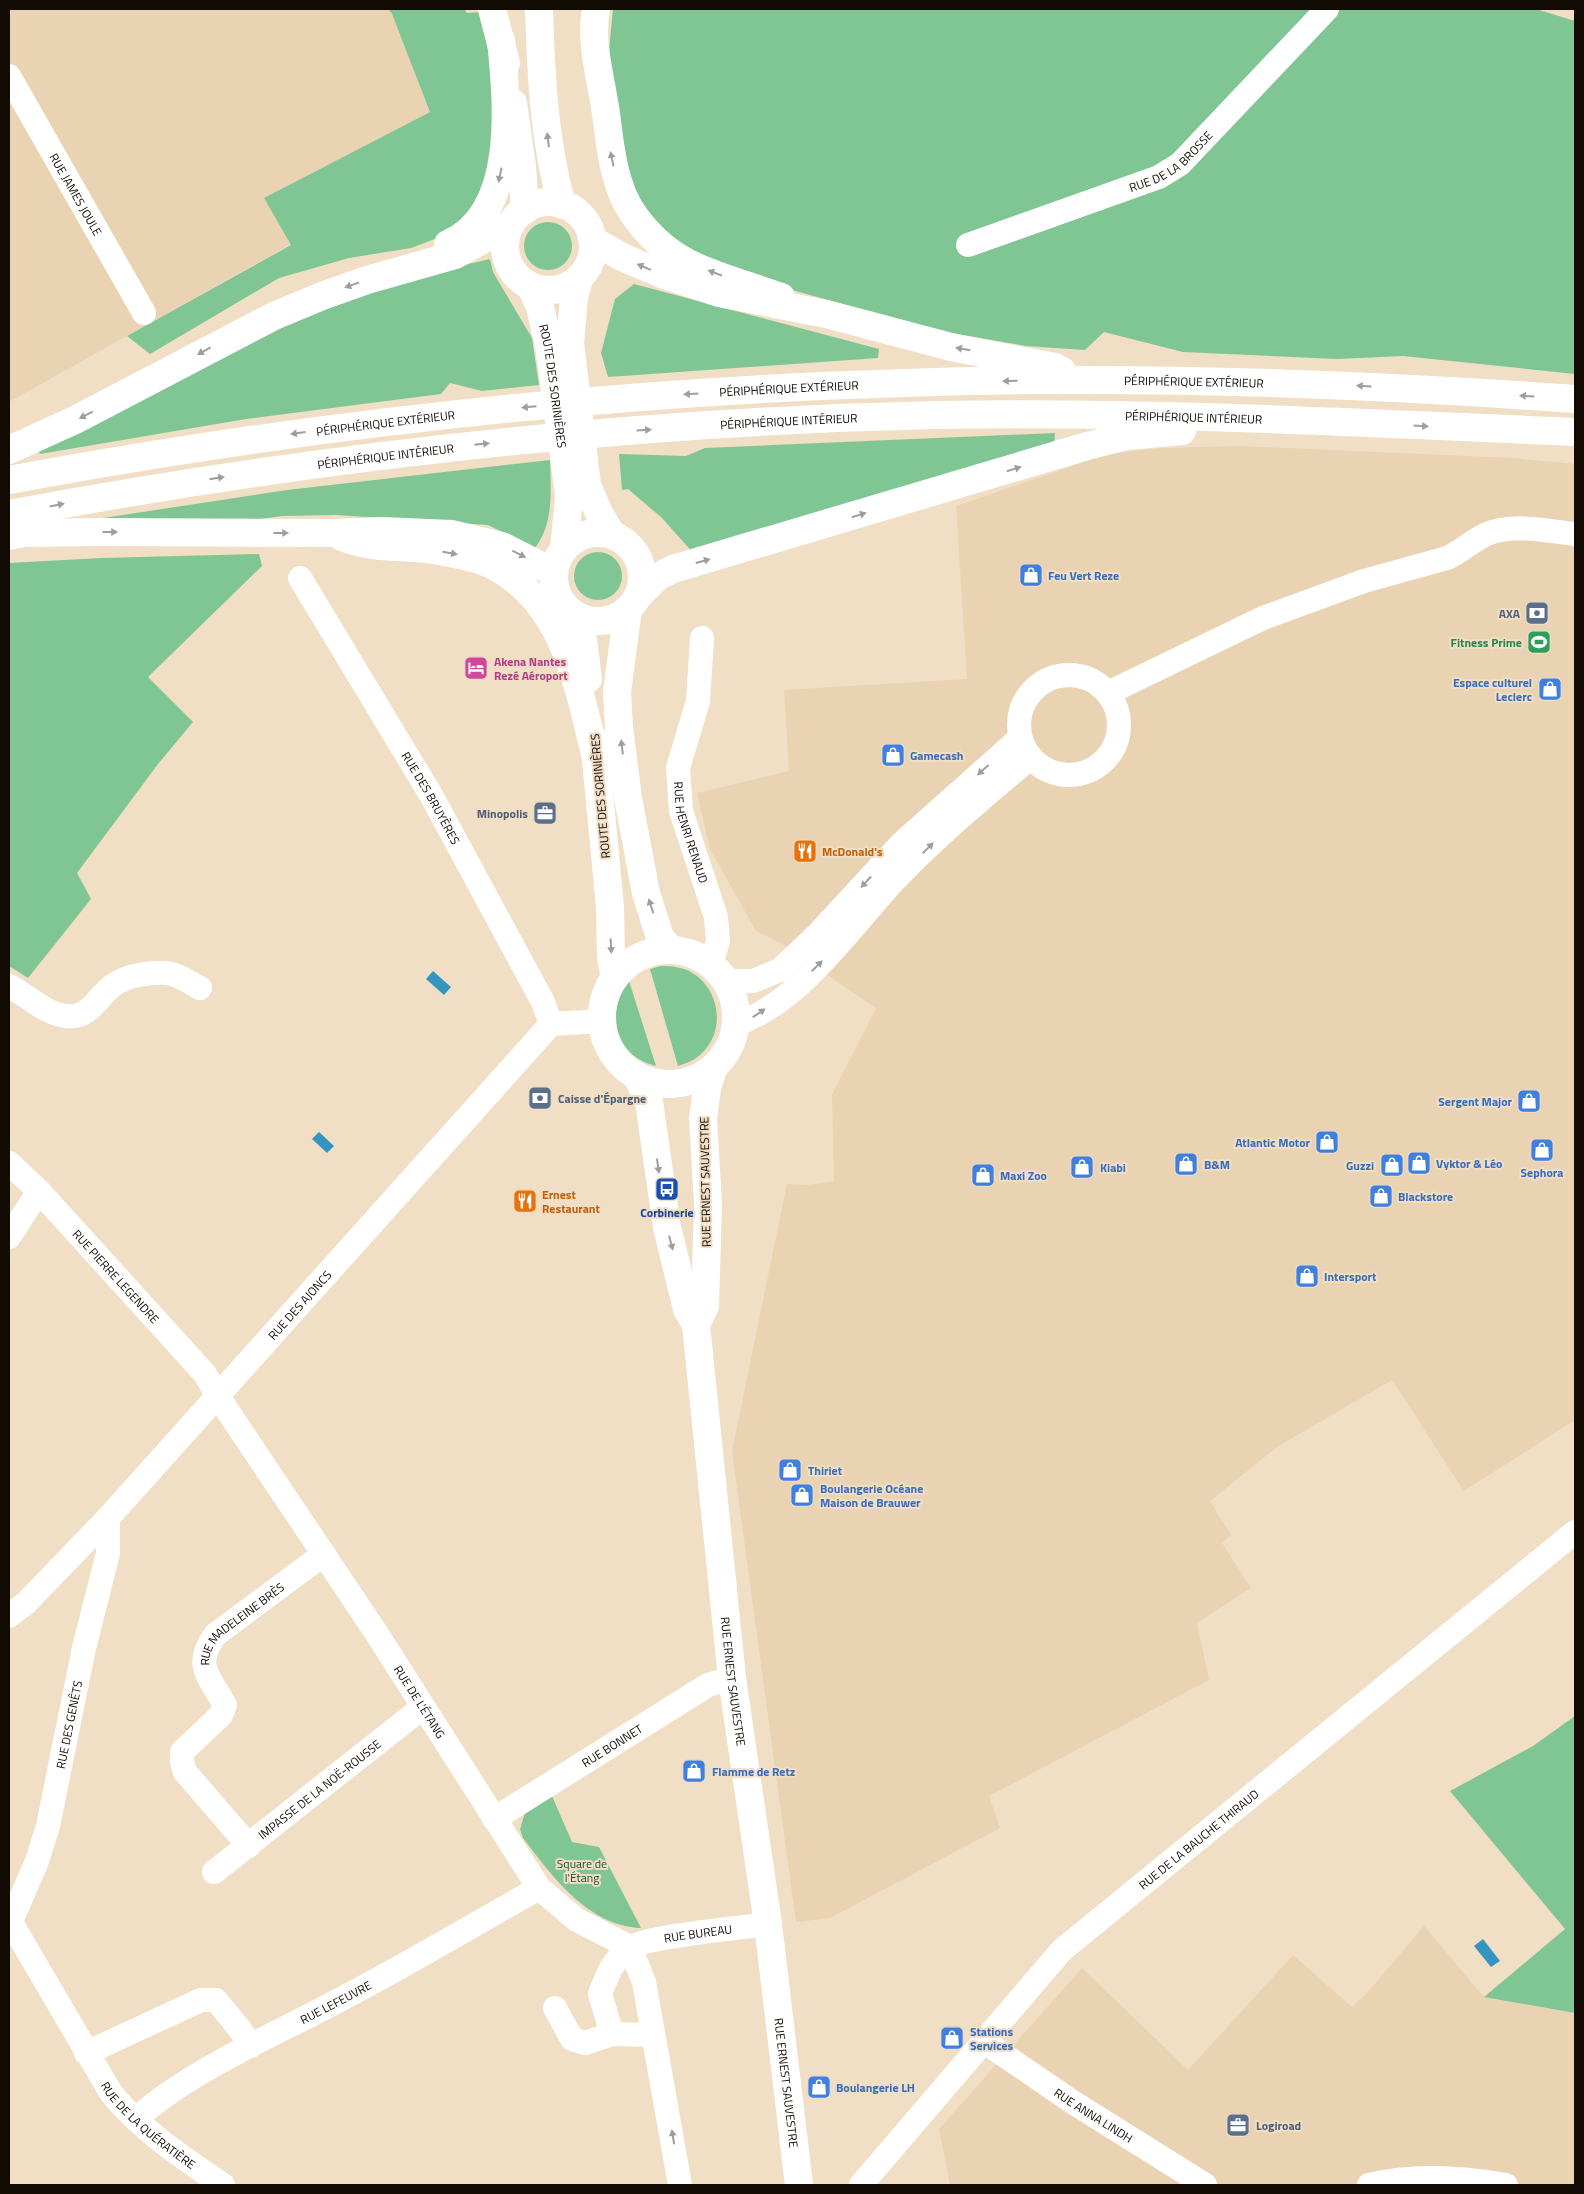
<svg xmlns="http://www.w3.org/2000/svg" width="1584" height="2194" font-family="'Titillium Web',sans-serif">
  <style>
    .built { fill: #e9d3b3 }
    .green { fill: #80c694 }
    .water { fill: #3495c3 }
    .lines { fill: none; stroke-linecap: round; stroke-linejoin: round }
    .minor { stroke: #fff; stroke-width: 24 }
    .major { stroke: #fff; stroke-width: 28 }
    .highway { stroke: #fff; stroke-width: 28 }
    .oneway { fill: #a09d9b }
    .labels { text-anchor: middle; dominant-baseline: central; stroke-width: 4; stroke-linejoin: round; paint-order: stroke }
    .street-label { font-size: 12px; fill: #110b04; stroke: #f0dec5 }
    .shop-label { font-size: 12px; font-weight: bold; fill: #366cbe; stroke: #f0dec5; text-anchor: start }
    .service-label { font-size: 12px; font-weight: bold; fill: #4e5e75; stroke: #f0dec5; text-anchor: end }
    .leisure-label { font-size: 12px; font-weight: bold; fill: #27864d; stroke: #f0dec5; text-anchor: end }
    .hotel-label { font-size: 12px; font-weight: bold; fill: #b23c85; stroke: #f0dec5; text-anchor: start }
    .food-label { font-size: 12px; font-weight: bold; fill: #c56008; stroke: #f0dec5; text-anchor: start }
    .transit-label { font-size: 12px; font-weight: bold; fill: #164399; stroke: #f0dec5 }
    .park-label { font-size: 12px; fill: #18512d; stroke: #f0dec5 }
  </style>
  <rect width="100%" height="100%" fill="#f0dec5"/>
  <g class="built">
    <polygon points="9,9 388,9 392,14 430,112 264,198 291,244 9,402"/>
    <polygon points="1240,446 1512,458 1575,464 1575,1420 1464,1491 1392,1380 1277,1447 1210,1501 1231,1535 1222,1543 1251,1588 1197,1623 1209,1680 989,1796 1000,1828 830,1918 796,1922 732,1451 787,1184 807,1185 834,1181 832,1095 876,1008 782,944 756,931 710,849 697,793 789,771 784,690 967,679 956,506 1108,454 1161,448"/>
    <polygon points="1424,1926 1484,1997 1575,2013 1575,2185 950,2185 939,2129 1082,1968 1188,2070 1293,1955 1352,2007 1367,1993"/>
  </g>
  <g class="green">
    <polygon points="388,9 464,9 467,13 479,12 490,45 496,149 479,204 448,234 411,248 349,258 279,278 150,354 127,336 291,245 264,198 430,112 392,14"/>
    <polygon points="613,9 1536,9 1575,21 1575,374 1403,356 1337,359 1183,352 1104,332 1085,350 1026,346 951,333 758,281 682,252 648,221 620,151 609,50"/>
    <circle cx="548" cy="246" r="24"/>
    <polygon points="490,259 493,272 532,338 539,385 482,391 450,383 441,394 246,419 40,454 37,448 272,325 390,282"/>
    <polygon points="634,284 879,349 878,358 608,377 601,353 615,299"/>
    <polygon points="1055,433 1054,448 695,555 662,518 628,489 622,490 619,454 686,456 705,448"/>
    <path d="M550,460c1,30 4,63 -15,88l-47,-23 -152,-10 -53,1 -70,9 -123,-5 197,-30z"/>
    <circle cx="598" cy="576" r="24"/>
    <polygon points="259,554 262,566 148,677 193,722 158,764 77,873 91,899 28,978 9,966 9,563 101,558"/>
    <path d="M661,966c11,0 21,1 30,6 29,17 35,58 11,81 -7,7 -15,10 -24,13l-28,-97z"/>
    <path d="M629,981l27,85c-42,-10 -52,-53 -27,-85z"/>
    <polygon points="1575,1716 1575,2013 1484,1997 1565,1929 1450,1791 1533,1746"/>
    <path d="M552,1796l20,46 27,5 42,81c-53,-2 -89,-52 -118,-90l-3,-9 5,-16z"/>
  </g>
  <g class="water">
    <polygon points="433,971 451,987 444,995 426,979"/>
    <polygon points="319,1132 334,1146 327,1153 312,1139"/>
    <polygon points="1483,1939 1500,1961 1491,1967 1474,1946"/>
  </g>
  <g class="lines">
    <g class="minor">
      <path id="s1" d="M9,76l135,237"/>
      <path id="s2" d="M968,245l191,-68 21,-13 147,-155"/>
      <path id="s3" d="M300,578l131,217 112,207 8,22"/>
      <path id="s4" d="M702,638l-4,63 -20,67 3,43 35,106 2,24 -7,24"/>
      <circle cx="1069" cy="725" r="50"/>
      <path d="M1108,693l155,-75 101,-37 83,-23c14,-6 26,-18 40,-24 27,-11 60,-3 88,0"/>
      <polyline points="726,981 753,981 780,970 818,934 902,843 1020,738"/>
      <path d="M9,986c18,9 36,28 57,30 23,3 31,-18 46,-30 14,-11 40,-14 56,-13 12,2 22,10 32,15"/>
      <path d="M736,1024c62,-20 113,-94 156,-141 43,-46 91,-85 138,-125"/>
      <path id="s5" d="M9,1163l30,28 166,183 12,21 160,239 162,254 38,32 53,27 14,35 36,203"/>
      <polyline points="9,1237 39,1191"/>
      <path id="s6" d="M9,1616l17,-13 82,-85 443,-494 51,-3"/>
      <path id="s7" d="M494,1819l214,-134 24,-7"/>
      <path id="s8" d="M249,1846l-64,-74 -3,-11v-9l39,-37 4,-10c-16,-29 -32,-39 -10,-70l109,-81"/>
      <path id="s9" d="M214,1872l209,-165"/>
      <path id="s10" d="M9,1919l102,174c31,38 72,65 112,92"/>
      <path id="s11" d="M9,1926l28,-65 11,-35 36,-178 24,-95v-35"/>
      <path id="s12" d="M555,2008l17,31 13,4 27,-9 -12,-40c7,-19 12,-32 28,-45 16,-13 114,-21 140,-25"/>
      <polyline points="612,2034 653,2035"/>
      <path id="s13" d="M985,2042l86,59 134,84"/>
      <polyline points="86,2053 201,2000 216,2000 239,2028 251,2046"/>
      <path id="s14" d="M136,2119c51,-46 129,-80 190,-112 72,-37 142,-79 213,-119"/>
      <path id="s15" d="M861,2185l201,-235 513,-418"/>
      <path d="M1369,2185c45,-11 92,-8 137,0"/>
    </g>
    <g class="major">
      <polyline points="492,9 506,63"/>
      <path d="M539,9c2,66 5,132 23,196"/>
      <path d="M596,9c-6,31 4,67 9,98 4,25 5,50 13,74 9,34 39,66 70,82 28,14 63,23 93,34"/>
      <polyline points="513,103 522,166 525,210"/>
      <circle cx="549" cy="246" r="44"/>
      <polyline points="579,278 574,298 570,343 587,485 599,513 612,535"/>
      <path id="s16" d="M531,287l9,20 9,39 19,140 1,13 -5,49"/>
      <circle cx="598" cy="577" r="44"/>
      <path d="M342,537c30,13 65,8 98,14 18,4 37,6 54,15 71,37 84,121 102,192"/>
      <polyline points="628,609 617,692 619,727 628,798 646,893 660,937 671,950"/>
      <polyline points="578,617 582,631 588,679"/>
      <polyline points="594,739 610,907 611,958 615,977"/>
      <circle cx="669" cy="1017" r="67"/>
      <path id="s17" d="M637,1076l12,26 18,125 20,82 9,16 36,353 36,246 31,261"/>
      <polyline points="696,1325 705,1306 708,1204 703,1119 707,1088 713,1069"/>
    </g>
    <g class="highway">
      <polyline points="592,240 624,258 667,276 719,293 826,314 951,347 1055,367 1062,371"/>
      <path d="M448,244c71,-30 59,-143 53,-204"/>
      <polyline points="9,450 75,420 274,316 322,296 367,280 455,255 511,224"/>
      <path id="s18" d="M9,480c295,-55 595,-88 895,-97 224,-8 448,0 671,16"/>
      <path id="s19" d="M9,514c305,-57 616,-92 926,-99 214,-4 427,8 640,17"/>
      <polyline points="9,536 24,533 98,532 334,533 382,531 452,534 502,546 553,572"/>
      <polyline points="638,596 657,577 673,569 1087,446 1127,436 1182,431"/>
    </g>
  </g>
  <defs><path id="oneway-solid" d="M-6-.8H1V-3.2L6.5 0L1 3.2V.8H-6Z" transform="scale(1.25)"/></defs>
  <g class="oneway">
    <use href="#oneway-solid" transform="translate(548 140) rotate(-97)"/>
    <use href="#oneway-solid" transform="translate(612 159) rotate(-102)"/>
    <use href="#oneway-solid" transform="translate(500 175) rotate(102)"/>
    <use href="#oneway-solid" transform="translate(644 267) rotate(-157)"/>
    <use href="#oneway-solid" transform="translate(715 273) rotate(-159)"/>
    <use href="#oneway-solid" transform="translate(352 285) rotate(161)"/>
    <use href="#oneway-solid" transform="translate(963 349) rotate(-170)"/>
    <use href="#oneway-solid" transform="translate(204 351) rotate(151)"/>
    <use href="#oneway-solid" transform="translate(1010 381) rotate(179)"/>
    <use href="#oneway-solid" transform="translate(1364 386) rotate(-177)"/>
    <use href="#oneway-solid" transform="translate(691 394) rotate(176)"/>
    <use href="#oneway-solid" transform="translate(1527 396) rotate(-176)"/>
    <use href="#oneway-solid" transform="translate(529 407) rotate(175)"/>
    <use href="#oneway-solid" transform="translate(86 415) rotate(153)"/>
    <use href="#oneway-solid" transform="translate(1421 426) rotate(3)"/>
    <use href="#oneway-solid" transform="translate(644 430) rotate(-4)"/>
    <use href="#oneway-solid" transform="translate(298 433) rotate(172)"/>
    <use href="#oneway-solid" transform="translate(482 444) rotate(-6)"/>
    <use href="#oneway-solid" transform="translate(1014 469) rotate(-17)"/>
    <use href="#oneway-solid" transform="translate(217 478) rotate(-9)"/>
    <use href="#oneway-solid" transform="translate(57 505) rotate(-11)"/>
    <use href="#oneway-solid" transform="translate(859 515) rotate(-17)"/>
    <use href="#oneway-solid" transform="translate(110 532)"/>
    <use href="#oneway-solid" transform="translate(281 533)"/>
    <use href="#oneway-solid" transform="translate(450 553) rotate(10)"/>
    <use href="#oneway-solid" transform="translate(519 554) rotate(27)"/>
    <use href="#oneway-solid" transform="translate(703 561) rotate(-15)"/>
    <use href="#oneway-solid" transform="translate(622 747) rotate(-97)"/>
    <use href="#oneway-solid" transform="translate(983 770) rotate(138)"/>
    <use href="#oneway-solid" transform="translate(928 848) rotate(-45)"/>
    <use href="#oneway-solid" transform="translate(866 882) rotate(133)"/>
    <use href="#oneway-solid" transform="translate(651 906) rotate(-108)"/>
    <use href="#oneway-solid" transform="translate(611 946) rotate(87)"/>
    <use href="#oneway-solid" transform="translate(817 966) rotate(-45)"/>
    <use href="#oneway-solid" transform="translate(759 1013) rotate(-34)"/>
    <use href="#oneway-solid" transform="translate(658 1166) rotate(82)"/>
    <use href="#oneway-solid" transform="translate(671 1243) rotate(75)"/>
    <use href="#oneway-solid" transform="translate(673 2137) rotate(-99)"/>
  </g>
  <defs>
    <g id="shop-square" transform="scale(1.25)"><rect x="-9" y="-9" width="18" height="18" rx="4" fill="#3f7fe0" stroke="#f0dec5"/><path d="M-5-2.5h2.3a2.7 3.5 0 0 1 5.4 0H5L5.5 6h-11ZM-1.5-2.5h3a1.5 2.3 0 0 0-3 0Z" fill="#fff"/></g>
    <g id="bank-square" transform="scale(1.25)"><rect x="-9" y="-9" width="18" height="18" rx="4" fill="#5c6f8a" stroke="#f0dec5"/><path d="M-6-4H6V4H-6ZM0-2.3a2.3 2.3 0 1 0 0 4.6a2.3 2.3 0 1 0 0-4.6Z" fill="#fff"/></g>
    <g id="stadium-square" transform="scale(1.25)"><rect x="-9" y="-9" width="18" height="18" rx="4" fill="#2e9e5b" stroke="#f0dec5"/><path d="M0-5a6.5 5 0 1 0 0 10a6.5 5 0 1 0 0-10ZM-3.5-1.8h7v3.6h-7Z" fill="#fff"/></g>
    <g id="hotel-square" transform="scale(1.25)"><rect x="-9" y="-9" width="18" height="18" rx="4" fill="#d1479c" stroke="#f0dec5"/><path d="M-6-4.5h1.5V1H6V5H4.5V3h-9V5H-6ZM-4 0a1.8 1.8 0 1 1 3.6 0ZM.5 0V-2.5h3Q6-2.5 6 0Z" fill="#fff"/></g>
    <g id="office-square" transform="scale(1.25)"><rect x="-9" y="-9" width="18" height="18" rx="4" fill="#5c6f8a" stroke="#f0dec5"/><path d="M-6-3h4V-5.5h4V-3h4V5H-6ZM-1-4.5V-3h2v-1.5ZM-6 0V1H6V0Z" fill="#fff"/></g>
    <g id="restaurant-square" transform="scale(1.25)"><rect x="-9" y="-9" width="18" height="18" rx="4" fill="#e8710a" stroke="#f0dec5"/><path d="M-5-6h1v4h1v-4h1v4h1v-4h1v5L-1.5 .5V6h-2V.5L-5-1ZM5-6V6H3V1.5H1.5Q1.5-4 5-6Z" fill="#fff"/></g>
    <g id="bus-square" transform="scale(1.25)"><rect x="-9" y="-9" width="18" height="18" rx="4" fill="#1a4fb4" stroke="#f0dec5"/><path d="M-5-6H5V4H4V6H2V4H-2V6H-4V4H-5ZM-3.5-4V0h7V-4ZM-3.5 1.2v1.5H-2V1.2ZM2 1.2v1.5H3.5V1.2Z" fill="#fff"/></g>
  </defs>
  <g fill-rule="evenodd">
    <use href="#shop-square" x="1031" y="575"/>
    <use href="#bank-square" x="1537" y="613"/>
    <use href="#stadium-square" x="1539" y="642"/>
    <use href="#hotel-square" x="476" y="668"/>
    <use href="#shop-square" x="1550" y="689"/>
    <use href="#shop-square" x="893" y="755"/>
    <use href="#office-square" x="545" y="813"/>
    <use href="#restaurant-square" x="805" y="851"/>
    <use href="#bank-square" x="540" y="1098"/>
    <use href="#shop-square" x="1529" y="1101"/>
    <use href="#shop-square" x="1327" y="1142"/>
    <use href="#shop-square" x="1542" y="1150"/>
    <use href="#shop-square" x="1419" y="1163"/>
    <use href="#shop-square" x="1186" y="1164"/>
    <use href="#shop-square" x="1392" y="1165"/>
    <use href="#shop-square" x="1082" y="1167"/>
    <use href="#shop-square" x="983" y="1175"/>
    <use href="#bus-square" x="667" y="1189"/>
    <use href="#shop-square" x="1381" y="1196"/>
    <use href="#restaurant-square" x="525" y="1201"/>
    <use href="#shop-square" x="1307" y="1276"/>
    <use href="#shop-square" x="790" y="1470"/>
    <use href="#shop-square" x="802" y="1495"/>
    <use href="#shop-square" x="694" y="1771"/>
    <use href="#shop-square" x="952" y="2038"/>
    <use href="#shop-square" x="819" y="2087"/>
    <use href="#office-square" x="1238" y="2125"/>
  </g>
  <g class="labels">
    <g class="street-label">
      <text stroke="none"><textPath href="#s2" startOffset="221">RUE DE LA BROSSE</textPath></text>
      <text stroke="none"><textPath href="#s1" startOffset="136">RUE JAMES JOULE</textPath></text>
      <text stroke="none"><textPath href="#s18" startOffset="1191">PÉRIPHÉRIQUE EXTÉRIEUR</textPath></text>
      <text stroke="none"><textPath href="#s16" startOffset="102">ROUTE DES SORINIÈRES</textPath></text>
      <text stroke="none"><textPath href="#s18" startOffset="786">PÉRIPHÉRIQUE EXTÉRIEUR</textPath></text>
      <text stroke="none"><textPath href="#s19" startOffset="1191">PÉRIPHÉRIQUE INTÉRIEUR</textPath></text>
      <text stroke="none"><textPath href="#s19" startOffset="786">PÉRIPHÉRIQUE INTÉRIEUR</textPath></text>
      <text stroke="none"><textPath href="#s18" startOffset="381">PÉRIPHÉRIQUE EXTÉRIEUR</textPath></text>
      <text stroke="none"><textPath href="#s19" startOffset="381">PÉRIPHÉRIQUE INTÉRIEUR</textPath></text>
      <text transform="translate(600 796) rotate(-95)">ROUTE DES SORINIÈRES</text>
      <text stroke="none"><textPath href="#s3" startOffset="256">RUE DES BRUYÈRES</textPath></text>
      <text stroke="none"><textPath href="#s4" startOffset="199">RUE HENRI RENAUD</textPath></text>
      <text transform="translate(705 1182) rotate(-91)">RUE ERNEST SAUVESTRE</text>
      <text stroke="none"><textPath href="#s5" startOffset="156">RUE PIERRE LEGENDRE</textPath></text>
      <text stroke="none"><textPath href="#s6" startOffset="426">RUE DES AJONCS</textPath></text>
      <text stroke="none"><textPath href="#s8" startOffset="286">RUE MADELEINE BRÈS</textPath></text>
      <text stroke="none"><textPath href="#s17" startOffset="616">RUE ERNEST SAUVESTRE</textPath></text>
      <text stroke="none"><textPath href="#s5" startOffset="680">RUE DE L'ÉTANG</textPath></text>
      <text stroke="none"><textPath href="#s11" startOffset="211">RUE DES GENÊTS</textPath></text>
      <text stroke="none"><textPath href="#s7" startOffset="139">RUE BONNET</textPath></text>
      <text stroke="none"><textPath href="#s9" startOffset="134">IMPASSE DE LA NOË-ROUSSE</textPath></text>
      <text stroke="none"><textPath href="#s15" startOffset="485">RUE DE LA BAUCHE THIRAUD</textPath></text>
      <text stroke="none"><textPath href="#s12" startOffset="245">RUE BUREAU</textPath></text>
      <text stroke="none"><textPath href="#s14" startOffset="232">RUE LEFEUVRE</textPath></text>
      <text stroke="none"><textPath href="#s17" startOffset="1021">RUE ERNEST SAUVESTRE</textPath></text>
      <text stroke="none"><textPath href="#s13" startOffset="131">RUE ANNA LINDH</textPath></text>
      <text stroke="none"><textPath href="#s10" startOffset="251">RUE DE LA QUÉRATIÈRE</textPath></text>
    </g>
    <g class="shop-label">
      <text x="1048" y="575">Feu Vert Reze</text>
      <text x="1532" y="682" text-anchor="end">Espace culturel<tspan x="1532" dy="14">Leclerc</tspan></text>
      <text x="910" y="755">Gamecash</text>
      <text x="1512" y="1101" text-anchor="end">Sergent Major</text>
      <text x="1310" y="1142" text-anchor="end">Atlantic Motor</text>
      <text x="1436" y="1163">Vyktor &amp; Léo</text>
      <text x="1204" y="1164">B&amp;M</text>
      <text x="1374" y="1165" text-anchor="end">Guzzi</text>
      <text x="1100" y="1167">Kiabi</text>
      <text x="1542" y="1172" text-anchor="middle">Sephora</text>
      <text x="1000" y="1175">Maxi Zoo</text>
      <text x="1398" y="1196">Blackstore</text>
      <text x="1324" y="1276">Intersport</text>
      <text x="808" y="1470">Thiriet</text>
      <text x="820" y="1488">Boulangerie Océane<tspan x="820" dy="14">Maison de Brauwer</tspan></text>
      <text x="712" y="1771">Flamme de Retz</text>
      <text x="970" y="2031">Stations<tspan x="970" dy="14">Services</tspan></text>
      <text x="836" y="2087">Boulangerie LH</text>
    </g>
    <g class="service-label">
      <text x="1520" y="613">AXA</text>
      <text x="528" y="813">Minopolis</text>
      <text x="558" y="1098" text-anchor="start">Caisse d'Épargne</text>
      <text x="1256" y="2125" text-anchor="start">Logiroad</text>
    </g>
    <g class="leisure-label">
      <text x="1522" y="642">Fitness Prime</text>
    </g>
    <g class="hotel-label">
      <text x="494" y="661">Akena Nantes<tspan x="494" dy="14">Rezé Aéroport</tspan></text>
    </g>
    <g class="food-label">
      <text x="822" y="851">McDonald's</text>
      <text x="542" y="1194">Ernest<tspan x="542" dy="14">Restaurant</tspan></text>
    </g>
    <g class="transit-label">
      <text x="667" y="1212">Corbinerie</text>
    </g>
    <g class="park-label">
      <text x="582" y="1863">Square de<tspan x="582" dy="14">l'Étang</tspan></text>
    </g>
  </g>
  <rect width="1584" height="2194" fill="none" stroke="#110b04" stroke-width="20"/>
</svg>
